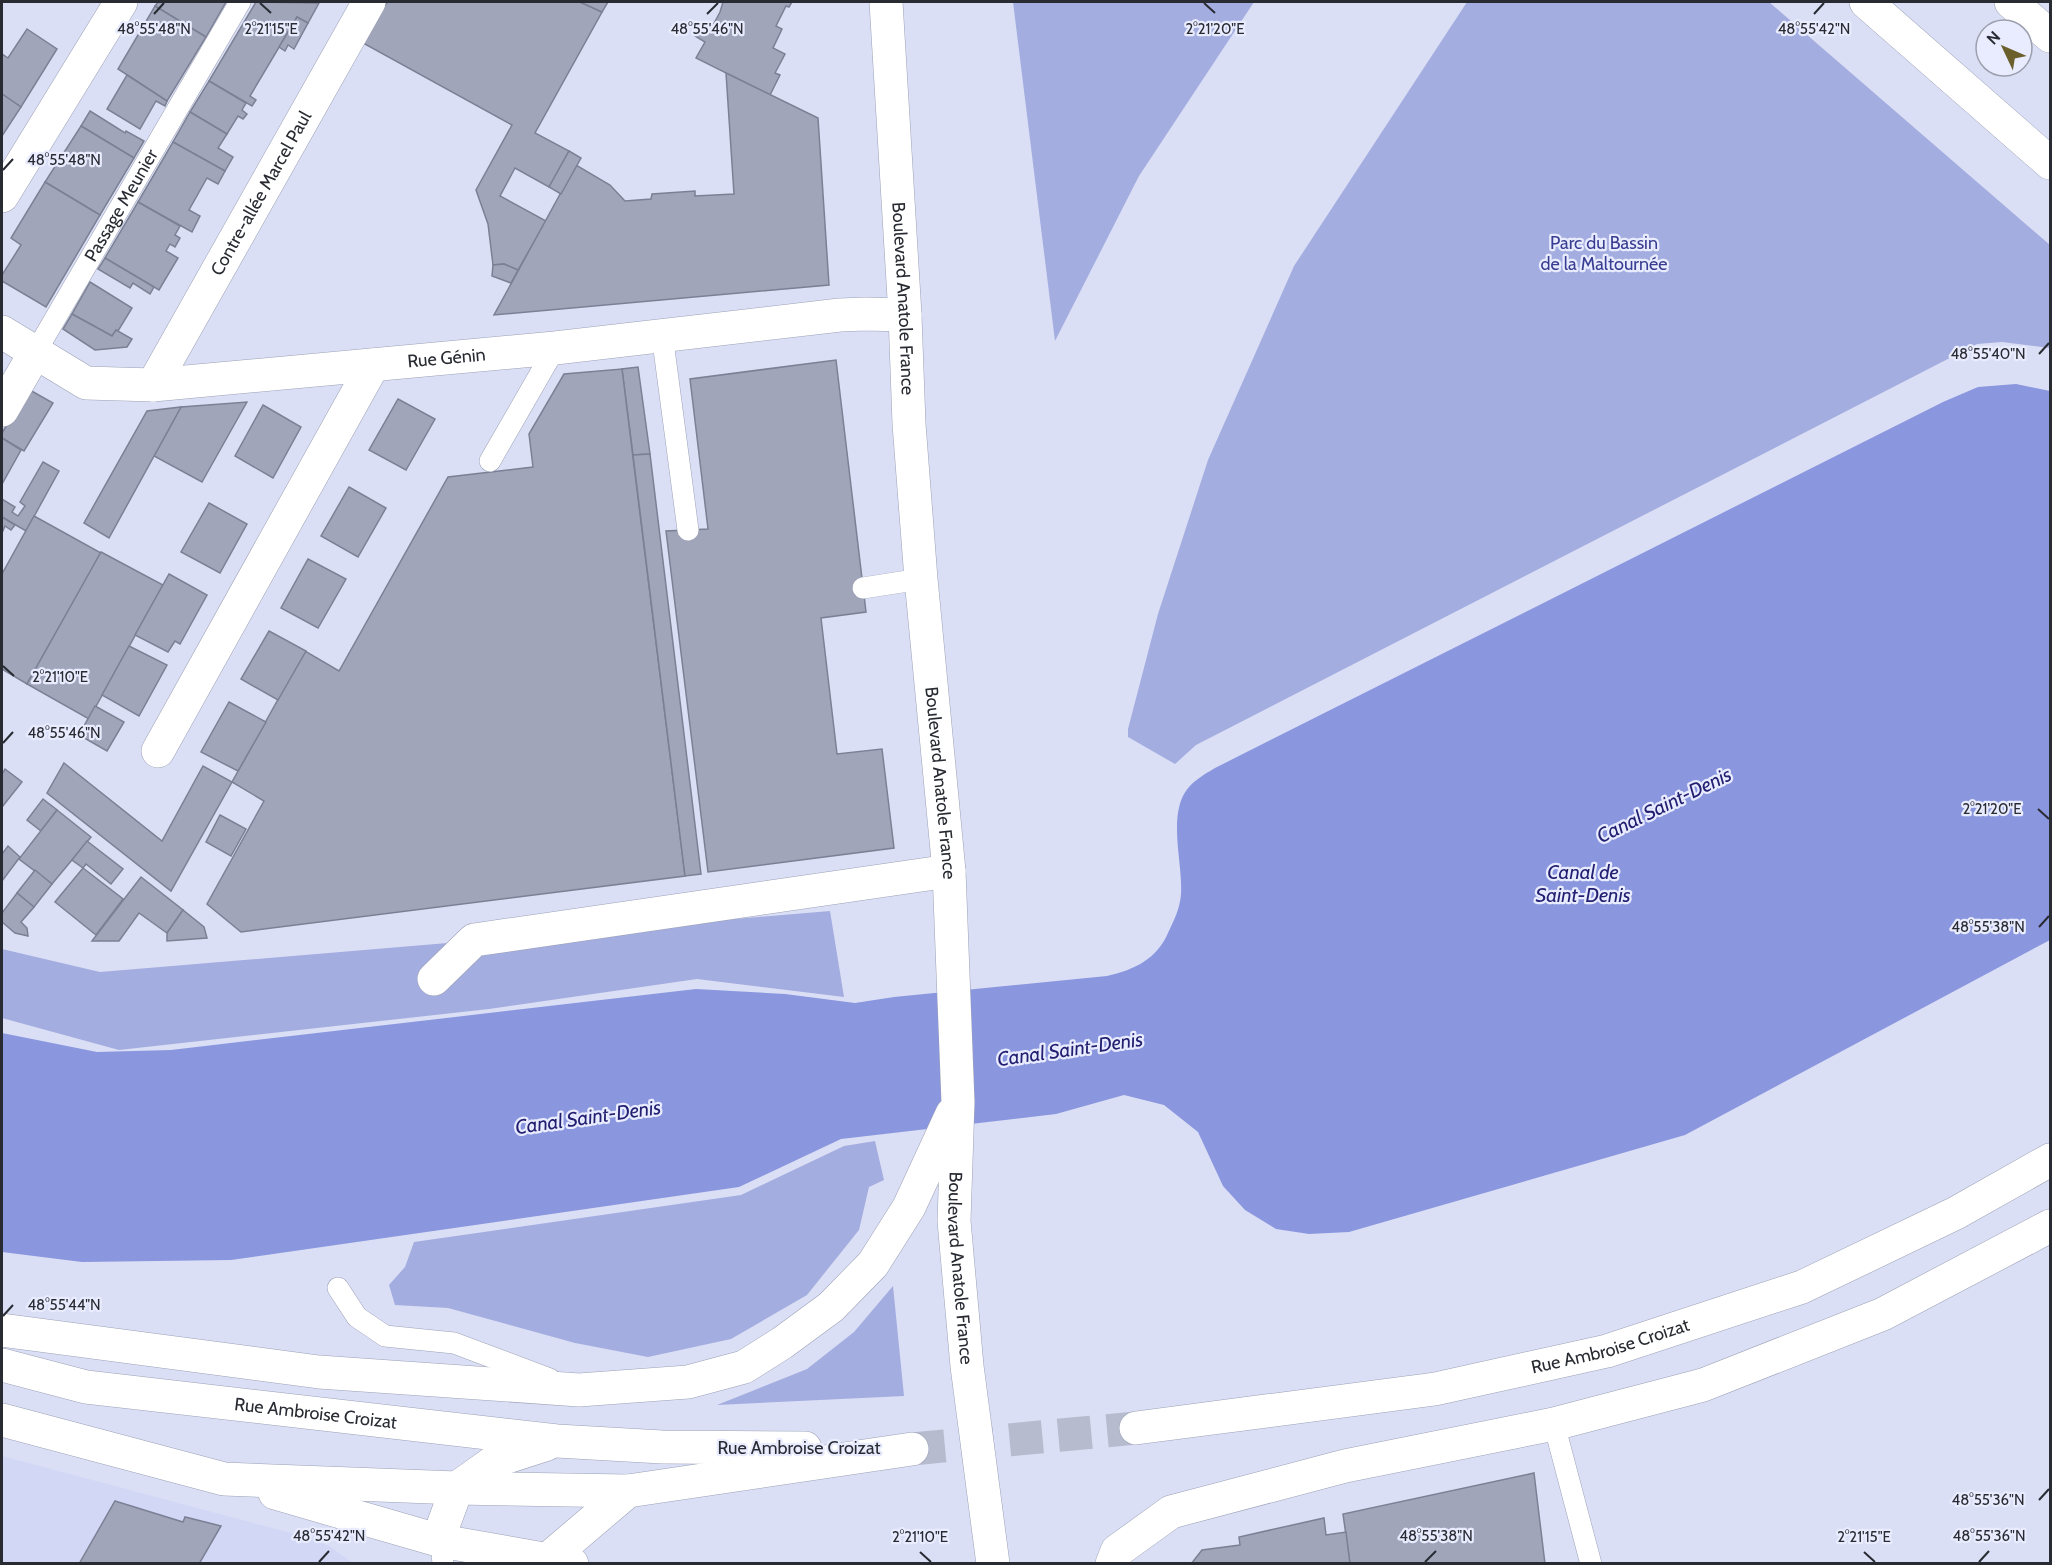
<svg xmlns="http://www.w3.org/2000/svg" width="2052" height="1565" font-family="Cabin,sans-serif">
  <style>
    .built { fill: #d1d7f5 }
    .green { fill: #a4addf }
    .water { fill: #8a96de }
    .building { fill: #a0a5ba; stroke: #7c8095; stroke-width: 1.5 }
    .lines { fill: none; stroke-linecap: round; stroke-linejoin: round }
    .secondary-tunnel { stroke: #b7bbce; stroke-width: 33; stroke-dasharray: 33 16; stroke-linecap: butt }
    .lane-casing { stroke: #9ca1b6; stroke-width: 22 }
    .street-casing { stroke: #9ca1b6; stroke-width: 34 }
    .secondary-casing { stroke: #9ca1b6; stroke-width: 34 }
    .primary-casing { stroke: #9ca1b6; stroke-width: 34 }
    .lane { stroke: #fff; stroke-width: 21 }
    .street { stroke: #fff; stroke-width: 33 }
    .secondary { stroke: #fff; stroke-width: 33 }
    .primary { stroke: #fff; stroke-width: 33 }
    .ticks { fill: none; stroke: #292b33; stroke-width: 2 }
    .labels { text-anchor: middle; dominant-baseline: central; stroke-width: 4.5; stroke-linejoin: round; paint-order: stroke }
    .street-label { font-size: 18px; fill: #292b33; stroke: #e8ecfe }
    .park-label { font-size: 18px; fill: #383d91; stroke: #e8ecfe }
    .water-label { font-size: 20px; font-style: italic; fill: #232072; stroke: #e8ecfe }
    .ticks-label { font-size: 15px; text-anchor: middle; fill: #292b33; stroke: #e8ecfe; stroke-width: 4.5; stroke-linejoin: round; paint-order: stroke }
  </style>
  <rect width="100%" height="100%" fill="#dadff5"/>
  <polygon class="built" points="2,1456 302,1536 329,1546 353,1563 2,1563"/>
  <g class="green">
    <polygon points="1013,2 1254,2 1139,176 1055,341"/>
    <polygon points="1467,2 1769,2 2050,245 2050,348 2002,342 1977,344 1196,745 1175,764 1128,737 1128,729 1158,614 1208,460 1294,266"/>
    <polygon points="830,911 844,997 697,979 489,1009 119,1050 2,1018 2,949 100,972"/>
    <polygon points="875,1141 884,1180 869,1187 859,1230 807,1295 731,1339 648,1357 575,1343 448,1308 395,1305 389,1285 405,1267 414,1242 741,1195 844,1146"/>
    <polygon points="893,1286 904,1396 717,1405 807,1369 854,1332"/>
  </g>
  <path class="water" d="M2016,384l34,7v549l-365,195 -336,97 -40,2 -33,-5 -31,-19 -22,-24 -25,-54 -34,-27 -40,-10 -68,19 -215,25 -102,48 -508,73 -149,2 -80,-10v-219l95,19 74,-2 525,-61 89,5 70,9 39,-6 213,-21c27,-6 50,-17 61,-43 6,-13 12,-24 13,-39 2,-29 -12,-72 3,-100 7,-12 19,-19 31,-26l728,-366 35,-15z"/>
  <g class="building">
    <polygon points="158,2 226,2 206,37 155,6"/>
    <polygon points="256,2 319,3 308,23 297,17 250,96 256,100 252,106 209,81"/>
    <polygon points="387,2 580,2 602,12 535,133 569,151 549,187 515,168 500,196 546,221 518,270 504,264 493,265 488,224 476,190 512,125 363,43"/>
    <polygon points="580,2 608,2 602,12"/>
    <polygon points="723,2 792,2 789,7 786,6 776,26 782,29 773,48 785,54 775,73 780,75 770,95 696,58 705,42 695,36 700,26 710,31 720,12"/>
    <polygon points="155,6 206,37 167,101 118,69"/>
    <polygon points="297,17 308,23 294,49 288,45 285,51 279,47"/>
    <polygon points="27,29 57,49 21,107 2,94 2,54 8,58"/>
    <polygon points="726,73 818,118 829,285 494,315 576,165 610,185 625,201 651,199 652,194 695,191 695,196 734,194"/>
    <polygon points="127,75 167,101 165,106 156,101 140,129 107,109"/>
    <polygon points="209,81 246,103 242,110 247,114 243,119 238,116 227,134 190,112"/>
    <polygon points="2,94 21,107 2,136"/>
    <polygon points="90,111 125,133 126,131 144,141 134,158 81,126"/>
    <polygon points="190,112 227,134 218,148 233,157 225,171 173,142"/>
    <polygon points="81,126 134,158 100,215 45,182"/>
    <polygon points="173,142 225,171 218,184 207,178 189,210 200,216 192,232 138,202"/>
    <polygon points="569,151 581,158 561,194 549,187"/>
    <polygon points="45,182 100,215 46,307 2,281 2,275 21,245 11,238"/>
    <polygon points="138,202 180,226 175,235 180,238 175,247 170,244 166,251 178,258 159,290 105,258"/>
    <polygon points="105,258 154,287 150,294 133,283 130,288 98,269"/>
    <polygon points="504,264 518,270 511,283 492,276 493,265"/>
    <polygon points="90,282 132,308 118,331 116,330 112,336 72,314"/>
    <polygon points="72,314 112,336 116,330 132,339 127,347 95,350 63,329"/>
    <polygon points="836,360 866,612 821,618 837,754 882,749 894,848 708,872 666,531 708,529 690,379"/>
    <polygon points="638,367 650,454 633,455 622,369"/>
    <polygon points="622,369 685,876 241,932 207,904 264,801 232,782 305,651 339,671 448,477 533,467 529,434 564,374"/>
    <polygon points="28,389 53,403 24,451 2,438 2,433"/>
    <polygon points="398,399 435,419 406,470 369,450"/>
    <polygon points="247,402 202,482 154,456 181,407"/>
    <polygon points="263,405 301,427 273,478 235,456"/>
    <polygon points="181,407 109,538 84,523 147,411"/>
    <polygon points="2,438 21,450 2,484"/>
    <polygon points="650,454 701,874 685,876 633,455"/>
    <polygon points="43,462 59,471 26,531 2,517 2,499 15,507 12,512 18,516 25,506 20,502"/>
    <polygon points="349,487 386,508 358,557 321,536"/>
    <polygon points="209,503 247,524 220,573 181,552"/>
    <polygon points="34,516 101,553 27,684 2,669 2,574"/>
    <polygon points="2,517 15,525 11,530 5,526 2,533"/>
    <polygon points="101,552 163,585 89,719 27,684"/>
    <polygon points="308,559 346,579 318,628 281,608"/>
    <polygon points="169,574 207,595 180,644 175,641 168,652 135,635"/>
    <polygon points="269,631 306,651 278,700 241,679"/>
    <polygon points="129,646 167,665 139,716 102,695"/>
    <polygon points="229,702 266,722 238,771 201,752"/>
    <polygon points="95,706 124,722 107,751 79,735"/>
    <polygon points="64,763 162,841 203,766 232,782 171,891 47,793"/>
    <polygon points="5,769 22,782 2,807 2,774"/>
    <polygon points="43,799 57,810 41,831 27,820"/>
    <polygon points="57,810 91,837 52,884 19,859"/>
    <polygon points="220,815 246,829 231,856 206,842"/>
    <polygon points="87,841 123,869 111,884 86,864 83,868 72,860"/>
    <polygon points="8,846 20,857 2,881 2,854"/>
    <polygon points="83,868 123,899 96,935 55,902"/>
    <polygon points="35,870 52,884 34,907 17,893"/>
    <polygon points="141,877 183,910 167,933 139,913 119,941 92,941"/>
    <polygon points="17,893 34,907 21,922 27,928 28,936 15,933 2,922 2,913"/>
    <polygon points="183,910 204,927 207,938 167,941 167,933"/>
    <polygon points="1534,1473 1545,1564 1350,1564 1343,1514"/>
    <polygon points="115,1501 183,1522 185,1517 221,1526 199,1564 79,1564"/>
    <polygon points="1324,1518 1326,1535 1346,1532 1350,1564 1191,1564 1202,1550 1240,1545 1239,1537"/>
  </g>
  <g class="lines">
    <polyline class="secondary-tunnel" points="912,1449 1136,1428"/>
    <g class="lane-casing">
      <g id="lane">
        <polyline points="662,334 688,530"/>
        <path id="s1" d="M35,353l205,-351"/>
        <polyline points="490,461 555,348"/>
        <polyline points="863,588 921,579"/>
        <polyline points="338,1288 357,1317 385,1336 454,1343 550,1379"/>
        <polyline points="1554,1424 1591,1564"/>
        <polyline points="441,1541 443,1564"/>
      </g>
    </g>
    <g class="street-casing">
      <g id="street">
        <polyline points="2,196 121,2"/>
        <path id="s2" d="M2,332l84,51 67,2 402,-37 285,-33 25,-1 40,1"/>
        <path id="s3" d="M153,385l216,-383"/>
        <polyline points="2,410 35,353"/>
        <polyline points="158,751 373,365"/>
        <polyline points="434,979 474,940 949,871"/>
      </g>
    </g>
    <g class="secondary-casing">
      <g id="secondary">
        <path id="s4" d="M886,2l19,313 4,109 12,155 28,292 9,231 -4,119 13,145 26,198"/>
        <polyline points="2,1330 319,1372 579,1390 688,1382 744,1367 782,1343 831,1307 873,1264 909,1207 952,1114"/>
        <path id="s5" d="M2,1365l84,22 471,54 105,6 143,1"/>
        <polyline points="2,1420 224,1479 457,1488 628,1491 912,1449"/>
        <path id="s6" d="M1136,1428l299,-39 172,-38 195,-64 154,-74 94,-53"/>
        <polyline points="275,1493 441,1541 572,1564"/>
        <polyline points="441,1541 444,1523 457,1488 495,1461 547,1444"/>
        <polyline points="548,1559 628,1491"/>
        <polyline points="1112,1564 1117,1551 1171,1512 1345,1466 1554,1424 1703,1385 1883,1314 2050,1226"/>
      </g>
    </g>
    <g class="primary-casing">
      <g id="primary">
        <polyline points="1866,2 2050,163"/>
        <polyline points="2011,2 2050,36"/>
      </g>
    </g>
    <use href="#lane" class="lane"/>
    <use href="#street" class="street"/>
    <use href="#secondary" class="secondary"/>
    <use href="#primary" class="primary"/>
  </g>
  <path class="ticks" d="M260,3l11,10M1204,3l11,10M154,14l10,-11M707,14l11,-11M1814,14l10,-11M3,170l10,-11M2039,354l10,-11M3,666l11,10M3,743l10,-11M2038,809l11,10M2039,927l10,-11M3,1316l10,-11M2039,1500l10,-11M920,1552l11,10M1864,1552l11,10M319,1562l10,-11M1425,1562l11,-11M1979,1562l10,-11"/>
  <g class="labels">
    <g class="street-label">
      <text stroke="none"><textPath href="#s3" startOffset="220">Contre-allée Marcel Paul</textPath></text>
      <text stroke="none"><textPath href="#s1" startOffset="171">Passage Meunier</textPath></text>
      <text stroke="none"><textPath href="#s4" startOffset="297">Boulevard Anatole France</textPath></text>
      <text stroke="none"><textPath href="#s2" startOffset="460">Rue Génin</textPath></text>
      <text stroke="none"><textPath href="#s4" startOffset="783">Boulevard Anatole France</textPath></text>
      <text stroke="none"><textPath href="#s4" startOffset="1269">Boulevard Anatole France</textPath></text>
      <text stroke="none"><textPath href="#s6" startOffset="482">Rue Ambroise Croizat</textPath></text>
      <text stroke="none"><textPath href="#s5" startOffset="318">Rue Ambroise Croizat</textPath></text>
      <text x="799" y="1448">Rue Ambroise Croizat</text>
    </g>
    <g class="park-label">
      <text x="1604" y="243">Parc du Bassin<tspan x="1604" dy="21">de la Maltournée</tspan></text>
    </g>
    <g class="water-label">
      <text transform="translate(1664 805) rotate(-26)">Canal Saint-Denis</text>
      <text x="1583" y="872">Canal de<tspan x="1583" dy="23">Saint-Denis</tspan></text>
      <text transform="translate(1070 1049) rotate(-8)">Canal Saint-Denis</text>
      <text transform="translate(588 1117) rotate(-8)">Canal Saint-Denis</text>
    </g>
  </g>
  <g class="ticks-label">
    <text x="271" y="34">2°21'15"E</text>
    <text x="1215" y="34">2°21'20"E</text>
    <text x="154" y="34">48°55'48"N</text>
    <text x="707" y="34">48°55'46"N</text>
    <text x="1814" y="34">48°55'42"N</text>
    <text x="64" y="165">48°55'48"N</text>
    <text x="1988" y="359">48°55'40"N</text>
    <text x="60" y="682">2°21'10"E</text>
    <text x="64" y="738">48°55'46"N</text>
    <text x="1992" y="814">2°21'20"E</text>
    <text x="1988" y="932">48°55'38"N</text>
    <text x="64" y="1310">48°55'44"N</text>
    <text x="1988" y="1505">48°55'36"N</text>
    <text x="329" y="1541">48°55'42"N</text>
    <text x="1436" y="1541">48°55'38"N</text>
    <text x="1989" y="1541">48°55'36"N</text>
    <text x="920" y="1542">2°21'10"E</text>
    <text x="1864" y="1542">2°21'15"E</text>
  </g>
  <rect width="2052" height="1565" fill="none" stroke="#292b33" stroke-width="6"/>
  <g transform="translate(2004 48) rotate(314)"><circle r="28" fill="#e8ecfe" stroke="#9c9fad" stroke-width="1.5"/>
  <path d="M0-4.5L10 22L0 15L-10 22Z" fill="#6b5f2c"/>
  <text y="-9" font-size="16" font-weight="bold" text-anchor="middle" fill="#292b33">N</text>
  </g>
</svg>
